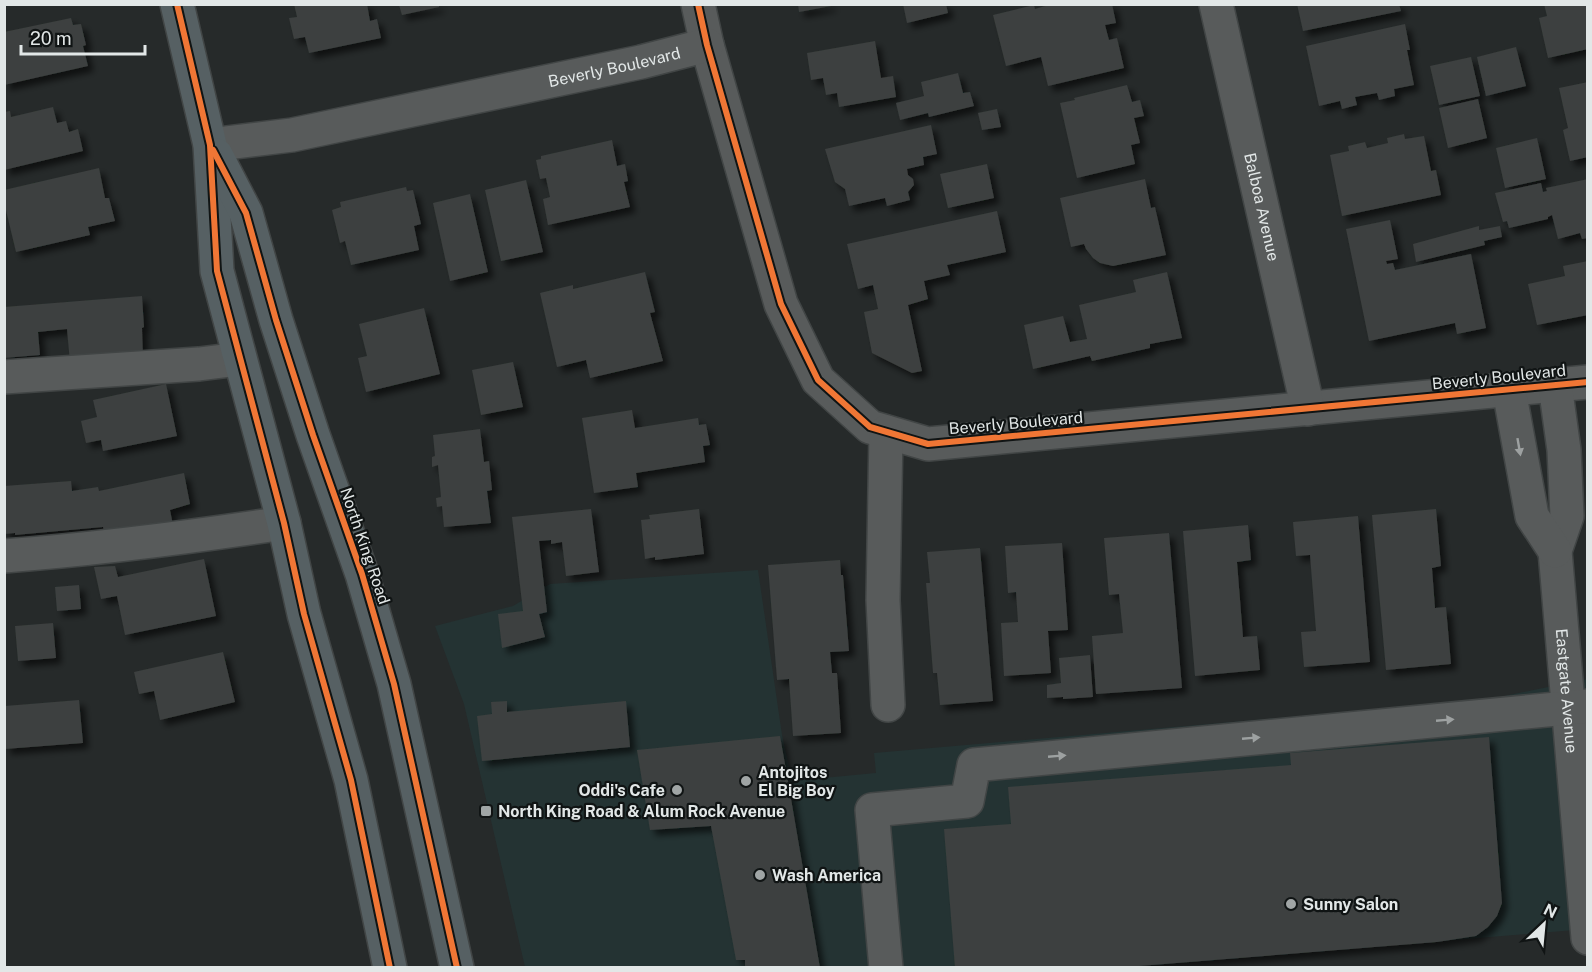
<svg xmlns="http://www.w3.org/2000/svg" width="1592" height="972" font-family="'Public Sans',sans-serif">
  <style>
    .built { fill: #243333 }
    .building { fill: #3c403f; filter: url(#shadow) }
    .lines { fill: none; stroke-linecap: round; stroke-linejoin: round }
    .minor-casing { stroke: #414545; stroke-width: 36 }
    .major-casing { stroke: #414545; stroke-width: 36 }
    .minor { stroke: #585b5b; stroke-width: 33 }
    .major { stroke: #566063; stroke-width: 33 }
    .cycleway-casing { stroke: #101414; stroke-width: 10 }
    .cycleway { stroke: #f07635; stroke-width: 6 }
    .oneway { fill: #9da1a1 }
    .poi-dot { fill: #a0a5a5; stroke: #101414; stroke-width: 2 }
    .labels { text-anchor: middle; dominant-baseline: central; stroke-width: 4.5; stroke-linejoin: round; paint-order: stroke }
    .street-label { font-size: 16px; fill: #e2e7e7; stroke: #101414 }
    .poi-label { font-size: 16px; font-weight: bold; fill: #e2e7e7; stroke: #101414; text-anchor: start }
  </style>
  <defs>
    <filter id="shadow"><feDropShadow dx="5.5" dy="5.5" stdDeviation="3" flood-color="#0009"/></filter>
  </defs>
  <rect width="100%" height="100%" fill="#262a2a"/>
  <polygon class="built" points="758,570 782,735 792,781 876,773 874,753 1485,700 1587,679 1587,929 1122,968 525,967 464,704 435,626 513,606 550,584"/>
  <g class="building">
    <polygon points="294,4 367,4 370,21 377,19 381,38 309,53 305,37 294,39 289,18 297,17"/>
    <polygon points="798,4 831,4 831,6 799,12"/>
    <polygon points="903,4 946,4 948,13 907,23"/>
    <polygon points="1052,4 1112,4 1116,23 1105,25 1109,40 1117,38 1124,68 1048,86 1041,57 1006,66 993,15 1034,5 1035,9"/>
    <polygon points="1297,4 1399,4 1401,11 1303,31"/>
    <polygon points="1544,4 1588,4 1588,49 1548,58 1539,18 1547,16"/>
    <polygon points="399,5 439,5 439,7 402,15"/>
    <polygon points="71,18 73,25 81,24 86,45 83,46 88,66 4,85 4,32"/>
    <polygon points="1405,24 1410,50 1407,50 1414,85 1394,89 1395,96 1379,100 1377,93 1355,97 1357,105 1342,109 1340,101 1319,106 1306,46"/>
    <polygon points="875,41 881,78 893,76 896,97 839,107 837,93 826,95 823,78 811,80 807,53"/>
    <polygon points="1516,47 1526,86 1486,96 1477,57"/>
    <polygon points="1471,57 1480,96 1439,105 1430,66"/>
    <polygon points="958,73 963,93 970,92 974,106 929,117 928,113 900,120 896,103 924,96 921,82"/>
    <polygon points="1588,82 1588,157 1570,161 1563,130 1568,128 1559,88"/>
    <polygon points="1127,85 1132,102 1140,100 1144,116 1134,118 1140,143 1131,145 1135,164 1077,178 1060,103 1075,100 1074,98"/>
    <polygon points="1478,99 1487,138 1448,148 1439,108"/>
    <polygon points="53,107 57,123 66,121 69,132 78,129 83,151 4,170 4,112 10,111 11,117"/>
    <polygon points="997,109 1001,127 982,130 978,113"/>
    <polygon points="931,125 937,154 923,157 924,165 907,169 908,175 913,179 914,185 908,192 910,200 887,206 885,198 849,206 845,189 835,182 825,149"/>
    <polygon points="1404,134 1405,139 1424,136 1431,171 1436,170 1441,195 1342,216 1330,155 1349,151 1348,146 1365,142 1367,148 1388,143 1387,138"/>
    <polygon points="1537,138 1546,179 1505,188 1496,148"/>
    <polygon points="612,140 617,166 625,164 628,181 624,182 630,207 548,225 543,199 550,197 546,178 540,179 536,160 541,159 541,156"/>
    <polygon points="987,164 994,198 948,208 940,174"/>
    <polygon points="99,168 105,198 109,198 115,221 88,227 90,235 16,252 4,202 4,190"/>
    <polygon points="1145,179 1151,208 1155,207 1166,255 1113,266 1100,263 1093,258 1086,249 1084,244 1071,247 1060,198"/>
    <polygon points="1588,179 1588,238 1582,239 1580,233 1558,239 1552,215 1548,217 1548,219 1509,228 1507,221 1503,222 1495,193 1541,183 1543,192 1547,191 1546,188"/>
    <polygon points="526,180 543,252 501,261 485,190"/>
    <polygon points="406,187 407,191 413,190 421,224 414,226 419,250 351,265 345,241 340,243 332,210 341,207 340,202"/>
    <polygon points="470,194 488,272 450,281 433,203"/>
    <polygon points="997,211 1006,252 947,265 950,275 924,281 928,299 908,305 922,371 912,373 872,353 864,312 878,309 873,285 858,289 847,244"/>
    <polygon points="1390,220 1398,259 1386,261 1387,264 1393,263 1395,270 1471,254 1486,328 1457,334 1455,323 1369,341 1346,229"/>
    <polygon points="1479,226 1479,230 1500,226 1502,237 1484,241 1485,245 1416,262 1413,244"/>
    <polygon points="1588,261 1588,315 1537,325 1528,284 1565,276 1563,266"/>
    <polygon points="645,272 655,312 650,313 663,361 590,378 586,360 557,367 540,293 573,285 573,289"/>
    <polygon points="1167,272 1182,338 1150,344 1150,348 1092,361 1090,356 1033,369 1024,325 1063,316 1070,342 1087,339 1079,305 1136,292 1133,280"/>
    <polygon points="142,296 144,327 142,328 143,358 70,363 67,329 38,332 40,355 4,358 4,307"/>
    <polygon points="424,308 440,374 366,392 358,358 367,356 359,324"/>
    <polygon points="513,362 523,407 481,415 472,370"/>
    <polygon points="166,384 177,436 103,451 101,440 86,443 81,421 97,417 93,400"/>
    <polygon points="632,410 635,428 698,418 699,425 706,424 710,445 703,446 705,462 636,473 638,487 594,493 582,418"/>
    <polygon points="480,429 484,462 489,461 492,490 487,491 491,523 444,527 442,506 437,507 436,498 441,497 438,465 432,467 432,457 435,456 433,435"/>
    <polygon points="184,473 190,504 170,510 174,530 107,543 103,527 15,535 15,533 4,534 4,486 71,481 72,491 98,487 99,491"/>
    <polygon points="591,509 599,572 566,576 562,542 551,544 551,540 539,541 547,612 539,614 545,637 502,648 498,614 523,611 512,517"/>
    <polygon points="699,509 704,554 655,560 655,557 645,559 641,520 650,519 649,515"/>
    <polygon points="1436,509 1441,566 1432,568 1435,608 1446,607 1451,664 1386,670 1372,515"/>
    <polygon points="1358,516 1370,662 1304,667 1301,632 1316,631 1310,555 1296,556 1293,522"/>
    <polygon points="1248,525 1251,560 1237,562 1243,637 1257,636 1260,670 1195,676 1183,531"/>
    <polygon points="1169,533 1182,688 1096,694 1092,636 1123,633 1119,594 1109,595 1104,538"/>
    <polygon points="1062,543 1068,630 1048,631 1051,673 1004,676 1001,623 1018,622 1016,592 1008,593 1005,546"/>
    <polygon points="980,548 993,701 940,705 937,673 933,673 926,583 930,583 927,552"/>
    <polygon points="204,559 216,616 125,635 117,596 101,599 94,567 115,566 118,577"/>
    <polygon points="840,560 841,575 843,575 849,651 830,652 832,673 837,673 841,733 793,736 789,679 777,680 768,565"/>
    <polygon points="79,585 81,609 57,611 55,587"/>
    <polygon points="53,623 56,658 18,661 15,626"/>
    <polygon points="223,652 235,702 160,720 154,691 139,694 134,672"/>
    <polygon points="1090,655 1093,697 1063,699 1063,697 1047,698 1047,685 1061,683 1059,658"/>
    <polygon points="79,700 83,743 5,749 5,706"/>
    <polygon points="507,701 507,712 626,701 630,747 482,761 477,716 492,714 491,702"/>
    <polygon points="780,736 788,781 820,968 745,968 745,960 736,960 711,826 650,830 637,750"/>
    <polygon points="1489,737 1502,903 1497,916 1488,927 1476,936 1437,942 1114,968 955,968 944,829 1011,824 1008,787 1291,765 1290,753"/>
  </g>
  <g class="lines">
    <g class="minor-casing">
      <g id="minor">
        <polyline points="698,4 707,45 781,304 818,380 870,427 928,444 1588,382"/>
        <path id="s1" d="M1216,4l92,405"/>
        <path id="s2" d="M210,145l82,-10 349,-73 66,-17"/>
        <polyline points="4,377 199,364 239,359"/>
        <path id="s3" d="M1555,385l9,65 3,66 -12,35 33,387"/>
        <polyline points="1509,390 1532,516 1555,551"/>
        <polyline points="886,432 883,600 888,705"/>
        <path d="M4,556c94,-7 187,-19 280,-33"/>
        <polyline points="886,968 872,810 967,801 974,765 1588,706"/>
      </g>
    </g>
    <g class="major-casing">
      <g id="major">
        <polyline points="177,4 210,145 217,271 284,523 304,614 351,780 390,968"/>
        <polyline points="216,155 246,213 276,320 313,435 362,574 394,684 457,968"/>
      </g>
    </g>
    <use href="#minor" class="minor"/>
    <use href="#major" class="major"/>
    <g class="cycleway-casing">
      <g id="cycleway">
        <polyline points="177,4 210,145 217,271 284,523 304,614 351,780 390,968"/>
        <polyline points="698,4 707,45 781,304 818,380 870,427 928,444 1588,382"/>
        <polyline points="213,150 246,213 276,320 313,435 362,574 394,684 457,968"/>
      </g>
    </g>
    <use href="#cycleway" class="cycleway"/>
  </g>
  <defs><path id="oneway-solid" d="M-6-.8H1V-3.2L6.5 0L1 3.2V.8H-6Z" transform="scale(1.5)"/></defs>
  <g class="oneway">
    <use href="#oneway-solid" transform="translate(1519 447) rotate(80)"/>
    <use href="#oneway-solid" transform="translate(1445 720) rotate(-5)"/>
    <use href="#oneway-solid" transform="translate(1251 738) rotate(-5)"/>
    <use href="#oneway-solid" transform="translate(1057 756) rotate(-5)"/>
  </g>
  <g class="poi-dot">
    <circle cx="746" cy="781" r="6"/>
    <circle cx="677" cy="790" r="6"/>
    <rect x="480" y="805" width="12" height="12" rx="3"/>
    <circle cx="760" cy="875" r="6"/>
    <circle cx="1291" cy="904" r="6"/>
  </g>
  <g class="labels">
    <g class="street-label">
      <text stroke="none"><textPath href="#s2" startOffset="412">Beverly Boulevard</textPath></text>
      <text stroke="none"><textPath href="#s1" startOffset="208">Balboa Avenue</textPath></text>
      <text transform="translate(1499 377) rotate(-6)">Beverly Boulevard</text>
      <text transform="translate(1016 423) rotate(-5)">Beverly Boulevard</text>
      <text transform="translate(365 546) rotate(71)">North King Road</text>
      <text stroke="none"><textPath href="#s3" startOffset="309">Eastgate Avenue</textPath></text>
    </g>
    <g class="poi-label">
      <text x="758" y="772">Antojitos<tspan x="758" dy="18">El Big Boy</tspan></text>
      <text x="665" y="790" text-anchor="end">Oddi's Cafe</text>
      <text x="498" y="811">North King Road &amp; Alum Rock Avenue</text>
      <text x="772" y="875">Wash America</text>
      <text x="1303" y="904">Sunny Salon</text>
    </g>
  </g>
  <rect width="1592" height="972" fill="none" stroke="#e2e7e7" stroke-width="12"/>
  <g transform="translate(1544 924) rotate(26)" stroke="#101414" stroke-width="4.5" paint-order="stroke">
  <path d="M0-4.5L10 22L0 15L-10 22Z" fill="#e2e7e7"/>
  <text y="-9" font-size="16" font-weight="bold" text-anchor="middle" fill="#e2e7e7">N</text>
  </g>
  <path d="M21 45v9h124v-9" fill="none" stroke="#e2e7e7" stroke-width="3"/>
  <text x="30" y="45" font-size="18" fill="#e2e7e7" stroke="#101414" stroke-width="4.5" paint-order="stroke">20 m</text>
</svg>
